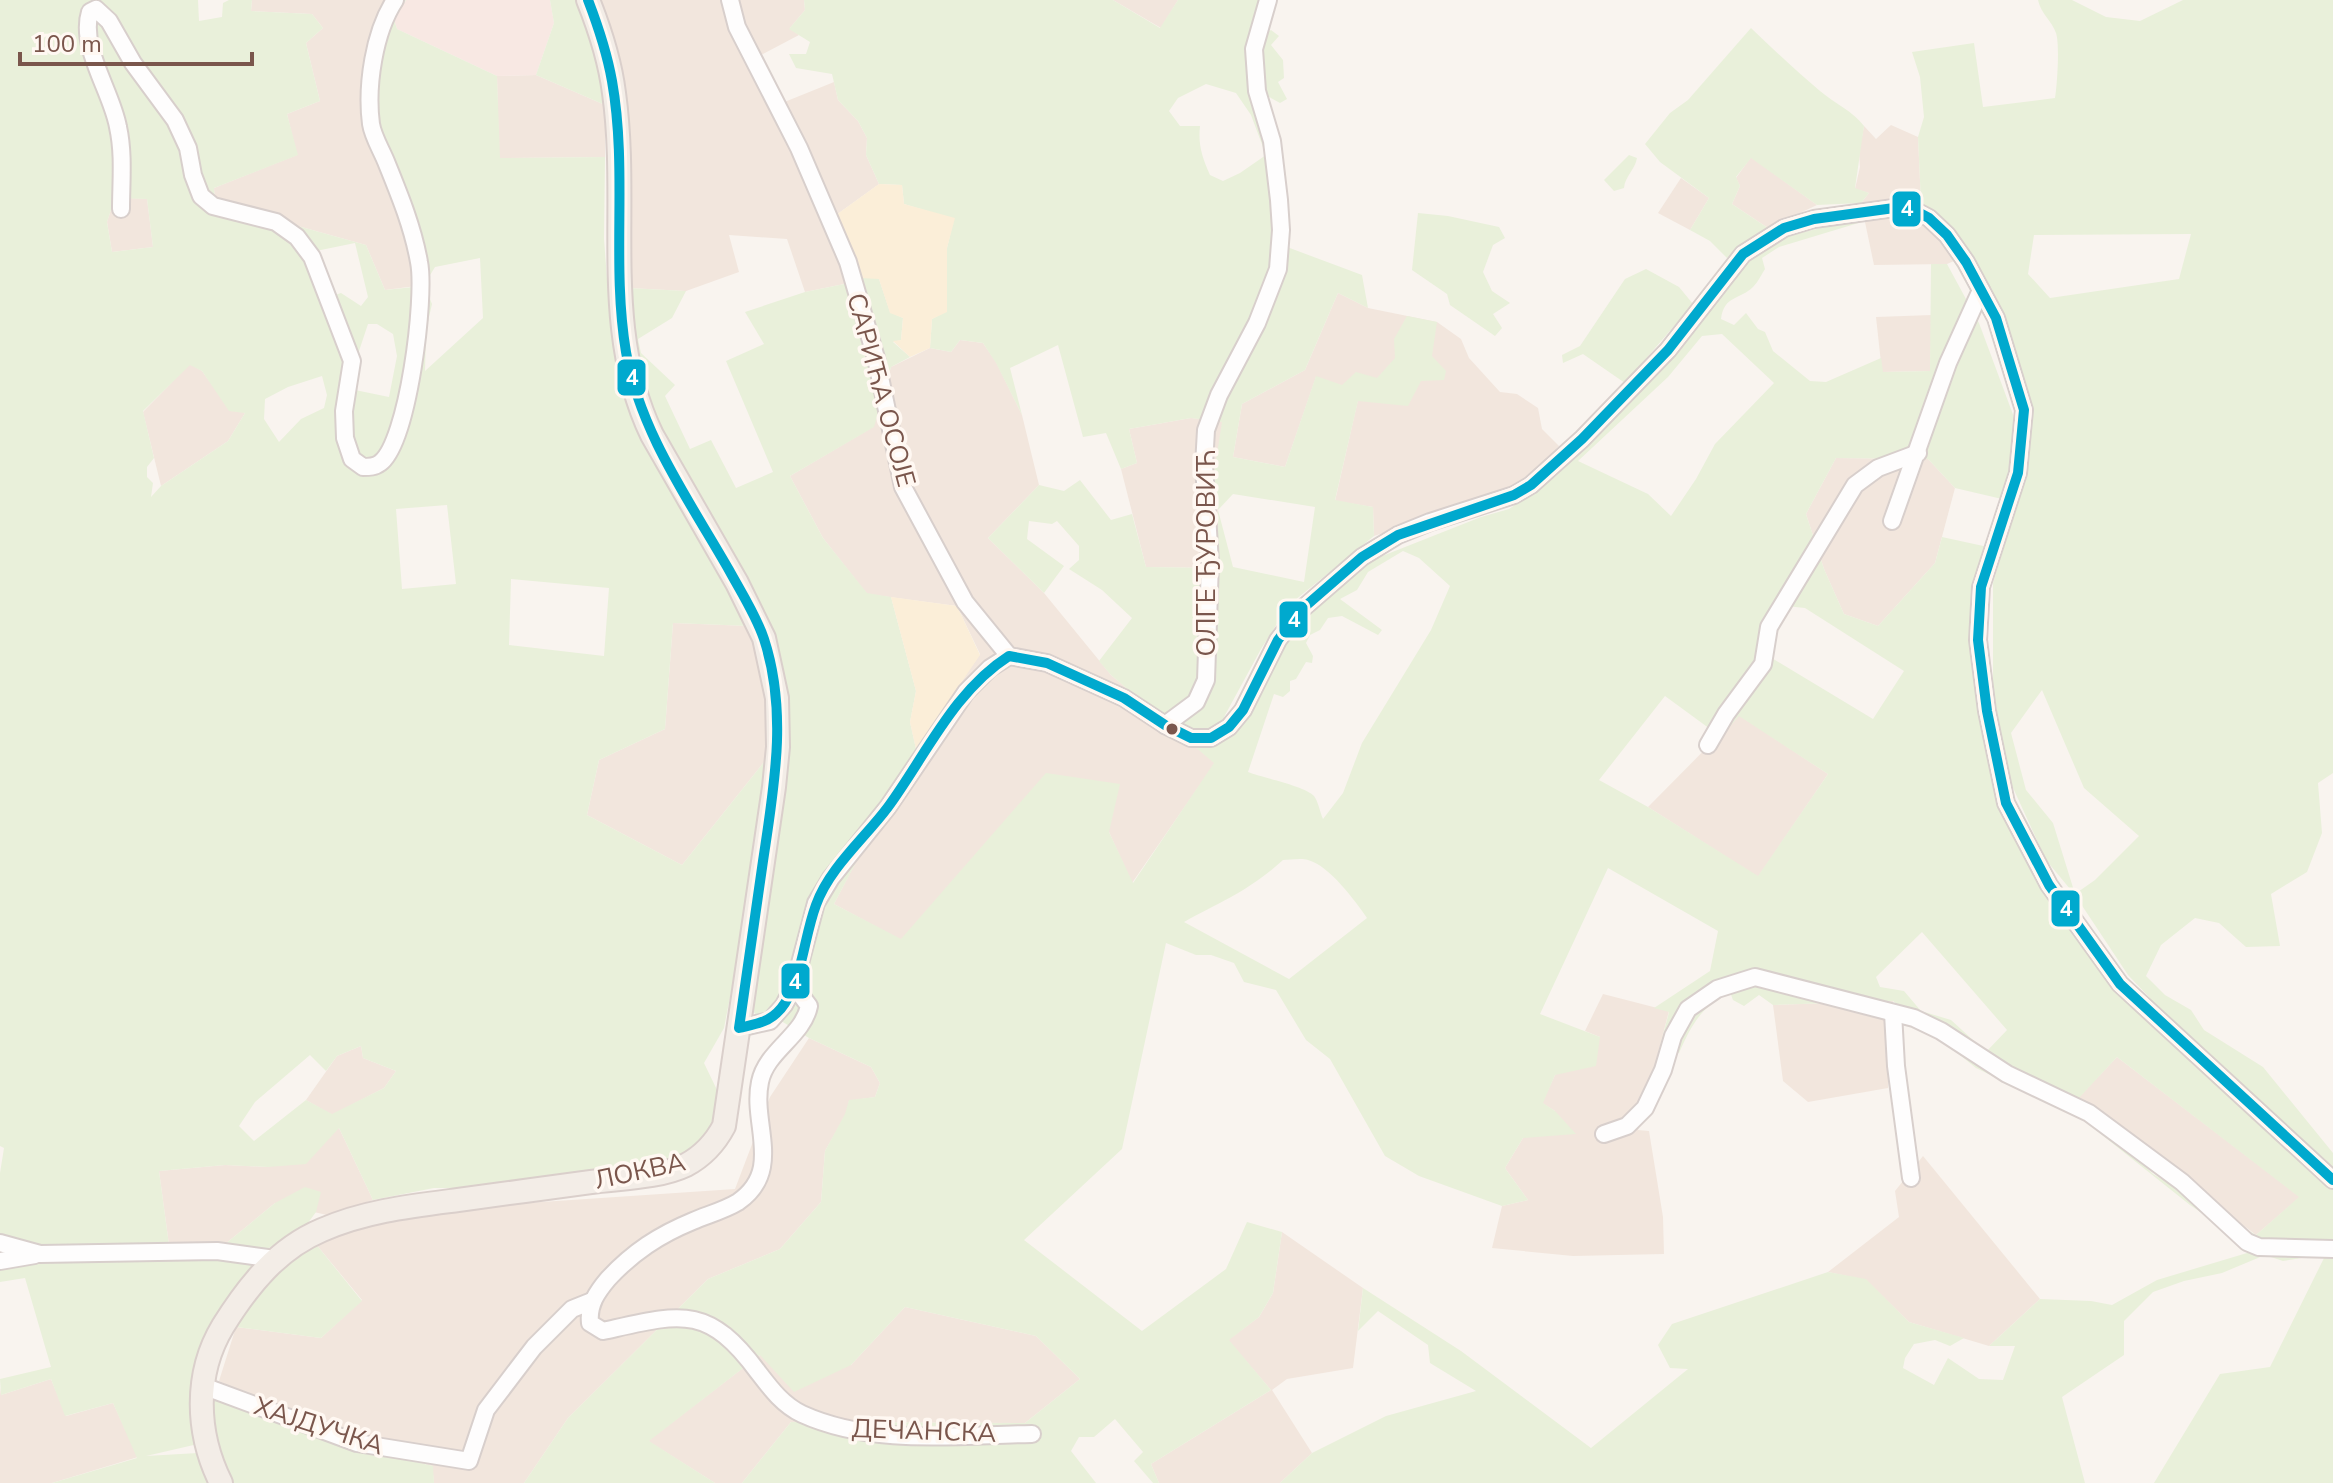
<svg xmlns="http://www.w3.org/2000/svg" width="2333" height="1483" font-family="'Nunito Sans',sans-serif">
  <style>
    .residential { fill: #f2e6dd }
    .commercial { fill: #f8e8e3 }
    .green { fill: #e9f0da; fill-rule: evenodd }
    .sand { fill: #fbeed8 }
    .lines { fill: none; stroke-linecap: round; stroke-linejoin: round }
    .minor-casing { stroke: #d8cfcc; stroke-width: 20 }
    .major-casing { stroke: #dacfcb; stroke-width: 26 }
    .minor { stroke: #fefdfd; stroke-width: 16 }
    .major { stroke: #f3ede7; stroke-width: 22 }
    .bus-1-casing { stroke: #fff8f2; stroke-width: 16 }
    .bus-1 { stroke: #00a9ce; stroke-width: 10 }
    .bus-dot { fill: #7a564c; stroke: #fff8f2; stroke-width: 3 }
    .labels { text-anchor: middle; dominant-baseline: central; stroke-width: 7; stroke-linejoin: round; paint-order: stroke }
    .street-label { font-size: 26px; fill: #7a564c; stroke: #fff8f2 }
    .line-badge { stroke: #fff8f2; stroke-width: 3 }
    .badge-label { font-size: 22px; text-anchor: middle; font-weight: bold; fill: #fff }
  </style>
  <rect width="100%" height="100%" fill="#f9f4ef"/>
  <g class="residential">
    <polygon points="252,0 401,0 394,20 367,60 379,122 394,163 424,285 385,290 366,245 215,203 214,188 297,155 287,114 320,101 306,43 323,28 312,14 251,11"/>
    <polygon points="596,0 804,0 805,10 790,28 799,35 759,56 782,103 834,82 838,100 858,121 867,138 866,155 879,184 836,215 849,283 805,292 787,239 729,235 739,272 686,291 628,288"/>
    <polygon points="1113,0 1178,0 1161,28"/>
    <polygon points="536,75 605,105 605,157 499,158 497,76"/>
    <polygon points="1891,125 1918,137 1921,203 1954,261 1947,264 1874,265 1861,203 1869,193 1855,189 1860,167 1859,152 1864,126 1876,139"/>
    <polygon points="1751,157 1817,205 1768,228 1732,204 1740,186 1736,178"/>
    <polygon points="1681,178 1709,198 1690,230 1658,213"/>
    <polygon points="115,197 147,199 153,247 112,252 107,222"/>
    <polygon points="1338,293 1368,308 1437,322 1461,339 1469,358 1500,392 1517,394 1538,408 1542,429 1559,446 1520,487 1374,536 1373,507 1335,501 1358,400 1316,377 1285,467 1233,457 1242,404 1305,370"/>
    <polygon points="1932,315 1930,371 1882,372 1876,317"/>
    <polygon points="960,340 983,343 996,362 1022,415 1039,485 988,538 1044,593 1111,675 1215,763 1132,883 1109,832 901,940 834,904 911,756 980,654 957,606 867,594 823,538 790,476 873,427 891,367 930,348 951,352"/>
    <polygon points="190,364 202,371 215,389 245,413 228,441 161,486 143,412"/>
    <polygon points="1191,418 1223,421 1212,492 1218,510 1218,568 1146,567 1121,469 1137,463 1129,429"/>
    <polygon points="1836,458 1928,459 1955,488 1935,563 1878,626 1844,614 1824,569 1806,514"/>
    <polygon points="673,623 750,626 765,675 768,757 682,865 587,815 599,760 665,729"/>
    <polygon points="1739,715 1828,774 1758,877 1648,807"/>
    <polygon points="1603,994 1669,1011 1638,1130 1649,1131 1663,1217 1664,1254 1573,1256 1492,1248 1502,1206 1528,1200 1505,1168 1523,1138 1555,1111 1542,1103 1555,1075 1600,1037 1585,1031"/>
    <polygon points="1893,1001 1888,1088 1808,1102 1783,1081 1773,1005"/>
    <polygon points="809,1038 871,1067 880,1083 875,1097 849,1101 846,1114 825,1151 821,1202 780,1249 708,1279 568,1418 524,1483 434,1483 432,1466 354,1447 219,1381 236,1327 321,1338 362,1300 315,1243 376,1221 484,1206 735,1189 770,1097"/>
    <polygon points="361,1046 363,1058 396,1071 384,1088 332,1115 306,1100 337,1056"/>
    <polygon points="2117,1057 2300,1197 2256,1235 2078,1098"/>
    <polygon points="339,1128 373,1200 327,1215 275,1203 224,1245 169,1245 159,1171 225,1165 268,1167"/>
    <polygon points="1923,1156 2040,1299 1989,1346 1909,1322 1866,1280 1828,1272 1899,1217 1895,1191"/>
    <polygon points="1282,1232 1363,1288 1353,1368 1287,1379 1272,1390 1312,1453 1280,1483 1159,1483 1151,1464 1271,1390 1228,1340 1259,1317 1273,1293"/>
    <polygon points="905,1307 1036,1336 1080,1379 1025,1423 791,1422 742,1483 715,1483 648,1441 760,1355 851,1365"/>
    <polygon points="51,1379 66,1416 113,1403 138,1457 52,1483 0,1483 0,1387 1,1395"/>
  </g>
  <polygon class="commercial" points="406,0 550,0 554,23 536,75 497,76 397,29 394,20"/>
  <g class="green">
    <path d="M0,0h198l1,21 23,-4 1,-14 6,-3h23l-1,11 61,3 11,14 -17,15 14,58 -33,13 11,41 -84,33 1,15 151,42 19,45 38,-4 -29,-123 -15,-41 -12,-63 27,-39 7,-20h5l-12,20 3,9 100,47 3,82 105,-1 -1,82 7,94 19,76 33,69 87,148 -77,-3 -8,106 -66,31 -12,55 95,50 86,-108 -12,103 -24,127 -8,41 -20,35 14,29 -3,23 -6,20 -27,25 -187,28h-61l-61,12 -34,-72 -33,36 -38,3 -43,-2 -66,6 10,74h55l51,-42 30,-16 16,5 -5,20 -11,15 -38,22 -59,89 -10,106 -52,12 52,-3 13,30h-159l85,-25 -24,-55 -48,13 -14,-37 -50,16 -1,-16 51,-12 -26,-89 -25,4v-109l4,-25 -4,-2zM115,198l32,1 6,48 -41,5 -5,-30zM355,243l13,54 -7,9 -20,-13 -9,3 -16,-45zM480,258l3,60 -58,53 1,-41 6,-26 -8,-19 11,-18zM368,324h9l16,10 4,22 -8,41 -34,-7 4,-39zM190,365l12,6 27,40 16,2 -17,28 -67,45 -10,11 2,-14 -6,-6v-10l7,-9 -11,-47zM322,376l5,19 -3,13 -23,11 -22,23 -15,-23 1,-20 23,-12zM447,505l9,79 -54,5 -6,-80zM511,579l98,9 -5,68 -95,-11zM361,1046l2,12 33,13 -12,17 -52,26 -26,-14 -52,41 -15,-15 16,-24 55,-47 16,16 11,-15z"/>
    <polygon points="550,0 576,0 594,48 605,105 536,75 554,23"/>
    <path d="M804,0h309l47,28 18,-28h83l-11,29v13l21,-12 8,6 -8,9 12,15 1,18 -6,4 9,17 -7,4 -16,-9 21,96 -14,29 1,34 15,-6 75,28 6,33 -30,-15 -33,77 -63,34 -9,53 52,10 31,-91 26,9 14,-13 21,6 18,-20 -1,-19 13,-23 30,6 -5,34 14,15 -2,9 -23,1 -13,25 -50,-5 -23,99 38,7 1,29 -85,69 -28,44 -37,68 6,19 58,-102 34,-38 40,-32 119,-47 28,-8 47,-33 105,-108 87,-108 25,-20 63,-16 29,-3 -86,26 -17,11 3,11c-4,6 -7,13 -12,18 -13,13 -29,8 -32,32l13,6 12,-12 12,16 7,3 8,19 37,30 16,1 55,-24 2,14 47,-1 1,-107h16l32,59 39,105 -1,24 -15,47 -47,-11 -27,-29 -92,-1 -30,56 18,55 20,45 34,12 57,-63 7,-26 46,10 -14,44 25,199 28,71 79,118 44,19 -22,-23 -53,-80 -29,-35 -37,-81 -16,-90v-106l27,-89 9,-99 -108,-192 -3,-66 6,-20 -4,-40 -8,-25 62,-9 9,64 72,-9c2,-12 5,-53 1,-65 -4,-12 -15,-19 -18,-33h34l34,17 34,4 43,-21h150v773l-15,10 4,50 -15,39 -36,22 9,52 -34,1 -27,-24 -24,-5 -34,27 -15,31 19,19 26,15 13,20 59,37 70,86v330h-179l66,-109 50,-7 56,-113 -43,7 -18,-6 -43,18 -38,8 -31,11 -29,29v34l-62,42 23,86h-805l32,-30 74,-37 90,-25 -46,-28 -2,-18 -50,-34 -20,20 5,-43 98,63 130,97 97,-79 -18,-1 -12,-23 14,-21 156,-52 38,7 43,43 55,16 -14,8 -15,-6 -21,4 -9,14 -2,10 31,17 14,-27 31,21 24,1 12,-34h-26l51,-47 51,2 21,4 45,-25 100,-30 -67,-45 -108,-86 -106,-51 -83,-67 -120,4 -14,-10 -15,11 -11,-6 -3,-8c-29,15 -38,32 -51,61l-20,-3 10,-38 -15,-4 56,-37 8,-40 -110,-63 -68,146 60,23 -4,29 -41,9 -12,28 12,8 21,23 -53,4 -18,30 23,32 -26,6 -83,-30 -34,-20 -55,-97 -24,-19 -30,-50 -32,-8 -10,-19 -23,-8h-15l-30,-12 -44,206 -98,91 118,91 84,-62 21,-47 35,10 -9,61 -14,24 -30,23 42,50 -120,74 8,19h-6l-19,-22 9,-9 -28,-33 -21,18h-15l-8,14 25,32h-354l49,-61 234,1 55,-44 -44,-43 -131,-29 -54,58 -57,27 -34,-37 -111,86 66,42h-191l44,-65 140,-139 72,-30 41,-47 4,-51 20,-37 4,-14 26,-3 5,-14 -9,-16 -62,-29 -41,-25 -11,3 -9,-11 37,-215 3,-45 -4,-50 -126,-262 -20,-61 -10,-84 58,3 -14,27 -34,21 3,14 34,32 -10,11 25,53 21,-9 25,48 37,-16 -47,-111 38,-17 -19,-32 60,-20 44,-9 -13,-68 43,64 11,33 13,6 -2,22 -8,2 17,15 -19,10 -17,60 -84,49 33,62 44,55 24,4 25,94 -6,31 6,27 -82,155 67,35 145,-166 74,11 -11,48 24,51 81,-120 -103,-88 -12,-14 33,-43 -30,-28 -33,-21 10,-9v-14l-22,-25 -5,3 -23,-3 -2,18 37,27 -20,27 -56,-55 51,-53 25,6 16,-11 31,40 21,-6 14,53 72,1v-58l-7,-18 11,-70 -31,-4 -62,11 8,34 -16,6 -15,-36 -23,4 -25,-92 -48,23 12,47 -26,-52 -13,-20 -23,-3 -9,12 -21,-4 2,-29 15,-8v-63l7,-29 -50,-15 -2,-19 -23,-1 -13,-29 1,-17 -9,-17 -20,-21 -6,-26 -36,-6 -7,-14h17l4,-12 -21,-13 16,-19zM1206,84l30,9 15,22 15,40 -26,18 -17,8 -13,-6c-8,-18 -12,-30 -10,-49h-20l-11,-15 9,-13zM2191,234l-12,45 -129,19 -22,-24 6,-39zM1722,334l52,49 -59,61 -19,35 -25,37 -23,-22 -70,-33 90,-84 34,-41zM1233,494l82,13 -11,75 -71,-15 -15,-57zM1403,551l16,7 31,28 -19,44 -69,113 -19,50 -20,26c-3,-7 -5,-18 -9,-23 -9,-10 -51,-18 -66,-24l26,-78 9,3 7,-6v-10l6,-2 10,-17 6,1 1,-7 -7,-13 4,-8 10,-5 8,-12 14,-2 36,19 4,-5 -42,-31 17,-9 11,-18zM1786,606l19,2 99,63 -31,48 -103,-62 3,-27zM2042,690l42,98 55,48 -44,44 -20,14 -22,-71 -27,-33 -15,-57zM1665,696l56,41 18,-21 89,58 -70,102 -110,-69 -49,-27zM1283,860c7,0 18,-2 25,0 22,6 47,41 59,58l-78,61 -105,-57c38,-21 65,-31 99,-62zM1922,932l85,98 -21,22 -35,-32 -30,-9 -17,-20 -24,-4 -4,-10zM2117,1057l182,140 -43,38 -103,-61 -75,-75z"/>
    <path d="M1751,28c22,21 45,43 69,63 14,12 33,20 44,35l-9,62 14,5 -8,10 -44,2 -66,-47 -15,19 4,9 -8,18 36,24 -41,30 -17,-17 -20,-11 19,-32 -49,-36 -15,-18 25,-31 18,-13z"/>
    <path d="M1629,155l8,3c-2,12 -12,18 -13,30l-10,3 -10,-11z"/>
    <polygon points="1418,213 1448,216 1499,227 1505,238 1493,245 1483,272 1492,291 1510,303 1493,314 1502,328 1495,336 1450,305 1447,294 1412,270"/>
    <polygon points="1646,269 1679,287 1693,304 1625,383 1583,354 1563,363 1562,355 1580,346 1625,279"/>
    <path d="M315,1243l47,58 -41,37 -85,-11c17,-37 45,-63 79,-84z"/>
    <polygon points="210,1396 354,1447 433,1466 434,1483 230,1483 218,1458"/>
  </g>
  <g class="sand">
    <polygon points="879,184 902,185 904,204 955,218 947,248 947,312 932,319 930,348 910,357 893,341 901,340 903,318 890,313 879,279 861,278 836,215"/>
    <polygon points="891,597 957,606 980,655 916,749 910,722 916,691"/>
  </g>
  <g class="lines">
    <g class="minor-casing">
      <g id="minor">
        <polyline points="730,0 737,27 799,148 848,262 876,358 903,487 965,602 1009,656 1047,663 1124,698 1165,725 1191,738 1211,738 1229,727 1243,710 1278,640 1301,610 1362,557 1398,535 1430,522 1514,495 1531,485 1582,439 1668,350 1743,254 1784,228 1814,219 1894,208 1912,209 1929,218 1947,235 1966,262 1996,318 2024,410 2018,473 1981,587 1978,640 1987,711 2006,803 2049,885 2120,984 2333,1180"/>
        <path d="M121,209c0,-27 3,-55 -3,-82 -6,-35 -39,-80 -28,-115l6,-3 13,12 24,42 42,57 13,28 5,27 8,21 12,10 63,16 21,15 15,20 40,104 -8,50 1,27 7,21 11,8c6,0 12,0 17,-4 28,-20 46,-166 39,-201 -6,-34 -19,-66 -32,-98 -5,-13 -14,-27 -16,-40 -5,-38 3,-92 24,-124"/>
        <polyline points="1892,521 1948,363 1981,290"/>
        <polyline points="1165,725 1196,702 1206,680 1210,563 1204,465 1206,430 1219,395 1257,323 1278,269 1281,230 1279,200 1272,141 1257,91 1254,49 1268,0"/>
        <polyline points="1708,745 1726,714 1763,664 1769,627 1855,485 1878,468 1918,453"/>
        <path d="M794,986l15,20c-6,30 -43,45 -49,76 -9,42 24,88 -22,120 -13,8 -31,13 -45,19 -34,14 -60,31 -85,58 -11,13 -20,26 -18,44l13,8c77,-17 104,-28 155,41 13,17 25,33 44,42 70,32 155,21 230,20"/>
        <polyline points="1893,1013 1896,1066 1911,1178"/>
        <polyline points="739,1028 770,1021 784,1005 794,986 816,903 831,878 888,807 966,692 990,668 1009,656"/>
        <polyline points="1604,1134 1627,1126 1645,1108 1663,1070 1673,1036 1688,1009 1717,989 1755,977 1914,1018 1941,1031 2007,1074 2089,1113 2182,1182 2247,1242 2259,1247 2333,1249"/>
        <polyline points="0,1243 40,1254 217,1251 275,1259"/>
        <polyline points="0,1261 35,1255"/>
        <polyline points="203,1386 357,1443 469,1461 486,1410 534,1347 572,1309 592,1301"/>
      </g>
    </g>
    <g class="major-casing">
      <path id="major" d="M221,1483c-25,-50 -27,-109 2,-157 25,-40 54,-77 99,-96 43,-19 89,-24 136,-30 44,-6 89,-12 133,-18 30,-4 68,-4 95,-17 17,-9 29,-22 38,-39l50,-339 4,-40 -1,-49 -13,-60 -27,-55 -85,-148c-52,-107 -22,-228 -38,-342 -4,-32 -14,-63 -26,-93"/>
    </g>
    <use href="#minor" class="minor"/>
    <use href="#major" class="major"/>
    <g class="bus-1-casing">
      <path id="bus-1" d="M588,0c10,26 19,53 24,81 16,90 -1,182 14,271 14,80 63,148 103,218 12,22 27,45 35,69 24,73 10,148 -1,222 -8,55 -16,111 -24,167 20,-5 34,-6 46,-25 18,-29 19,-66 31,-98 13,-37 49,-67 72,-98 38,-52 66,-116 121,-151l38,7 77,35 41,27 26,13h20l18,-11 14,-17 35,-70 23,-30 61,-53 36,-22 116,-40 17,-10 51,-46 86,-89 75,-96 41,-26 30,-9 80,-11 18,1 17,9 18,17 19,27 30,56 28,92 -6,63 -37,114 -3,53 9,71 19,92 43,82 71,99 213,196"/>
    </g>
    <use href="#bus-1" class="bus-1"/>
  </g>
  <circle class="bus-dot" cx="1172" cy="729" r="7"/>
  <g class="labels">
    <g class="street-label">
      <text transform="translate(881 390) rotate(75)">САРИЋА ОСОЈЕ</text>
      <text transform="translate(1206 553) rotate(-90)">ОЛГЕ ЂУРОВИЋ</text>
      <text transform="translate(640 1171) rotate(-12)">ЛОКВА</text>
      <text transform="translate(319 1426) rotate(18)">ХАЈДУЧКА</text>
      <text transform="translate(924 1431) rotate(2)">ДЕЧАНСКА</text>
    </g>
  </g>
  <g class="line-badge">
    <rect x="1891" y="190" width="31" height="38" rx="8" fill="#00a9ce"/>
    <rect x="616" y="358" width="31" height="39" rx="8" fill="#00a9ce"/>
    <rect x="1278" y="600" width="31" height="39" rx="8" fill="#00a9ce"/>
    <rect x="2050" y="889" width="31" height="39" rx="8" fill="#00a9ce"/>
    <rect x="780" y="962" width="31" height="38" rx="8" fill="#00a9ce"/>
  </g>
  <g class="badge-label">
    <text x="1907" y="216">4</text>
    <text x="632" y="385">4</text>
    <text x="1294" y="627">4</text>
    <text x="2066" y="916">4</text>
    <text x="795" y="989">4</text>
  </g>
  <path d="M20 52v12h232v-12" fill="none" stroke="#7a564c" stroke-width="4"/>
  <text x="32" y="52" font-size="24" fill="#7a564c" stroke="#fff8f2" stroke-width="6" paint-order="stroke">100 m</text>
</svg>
